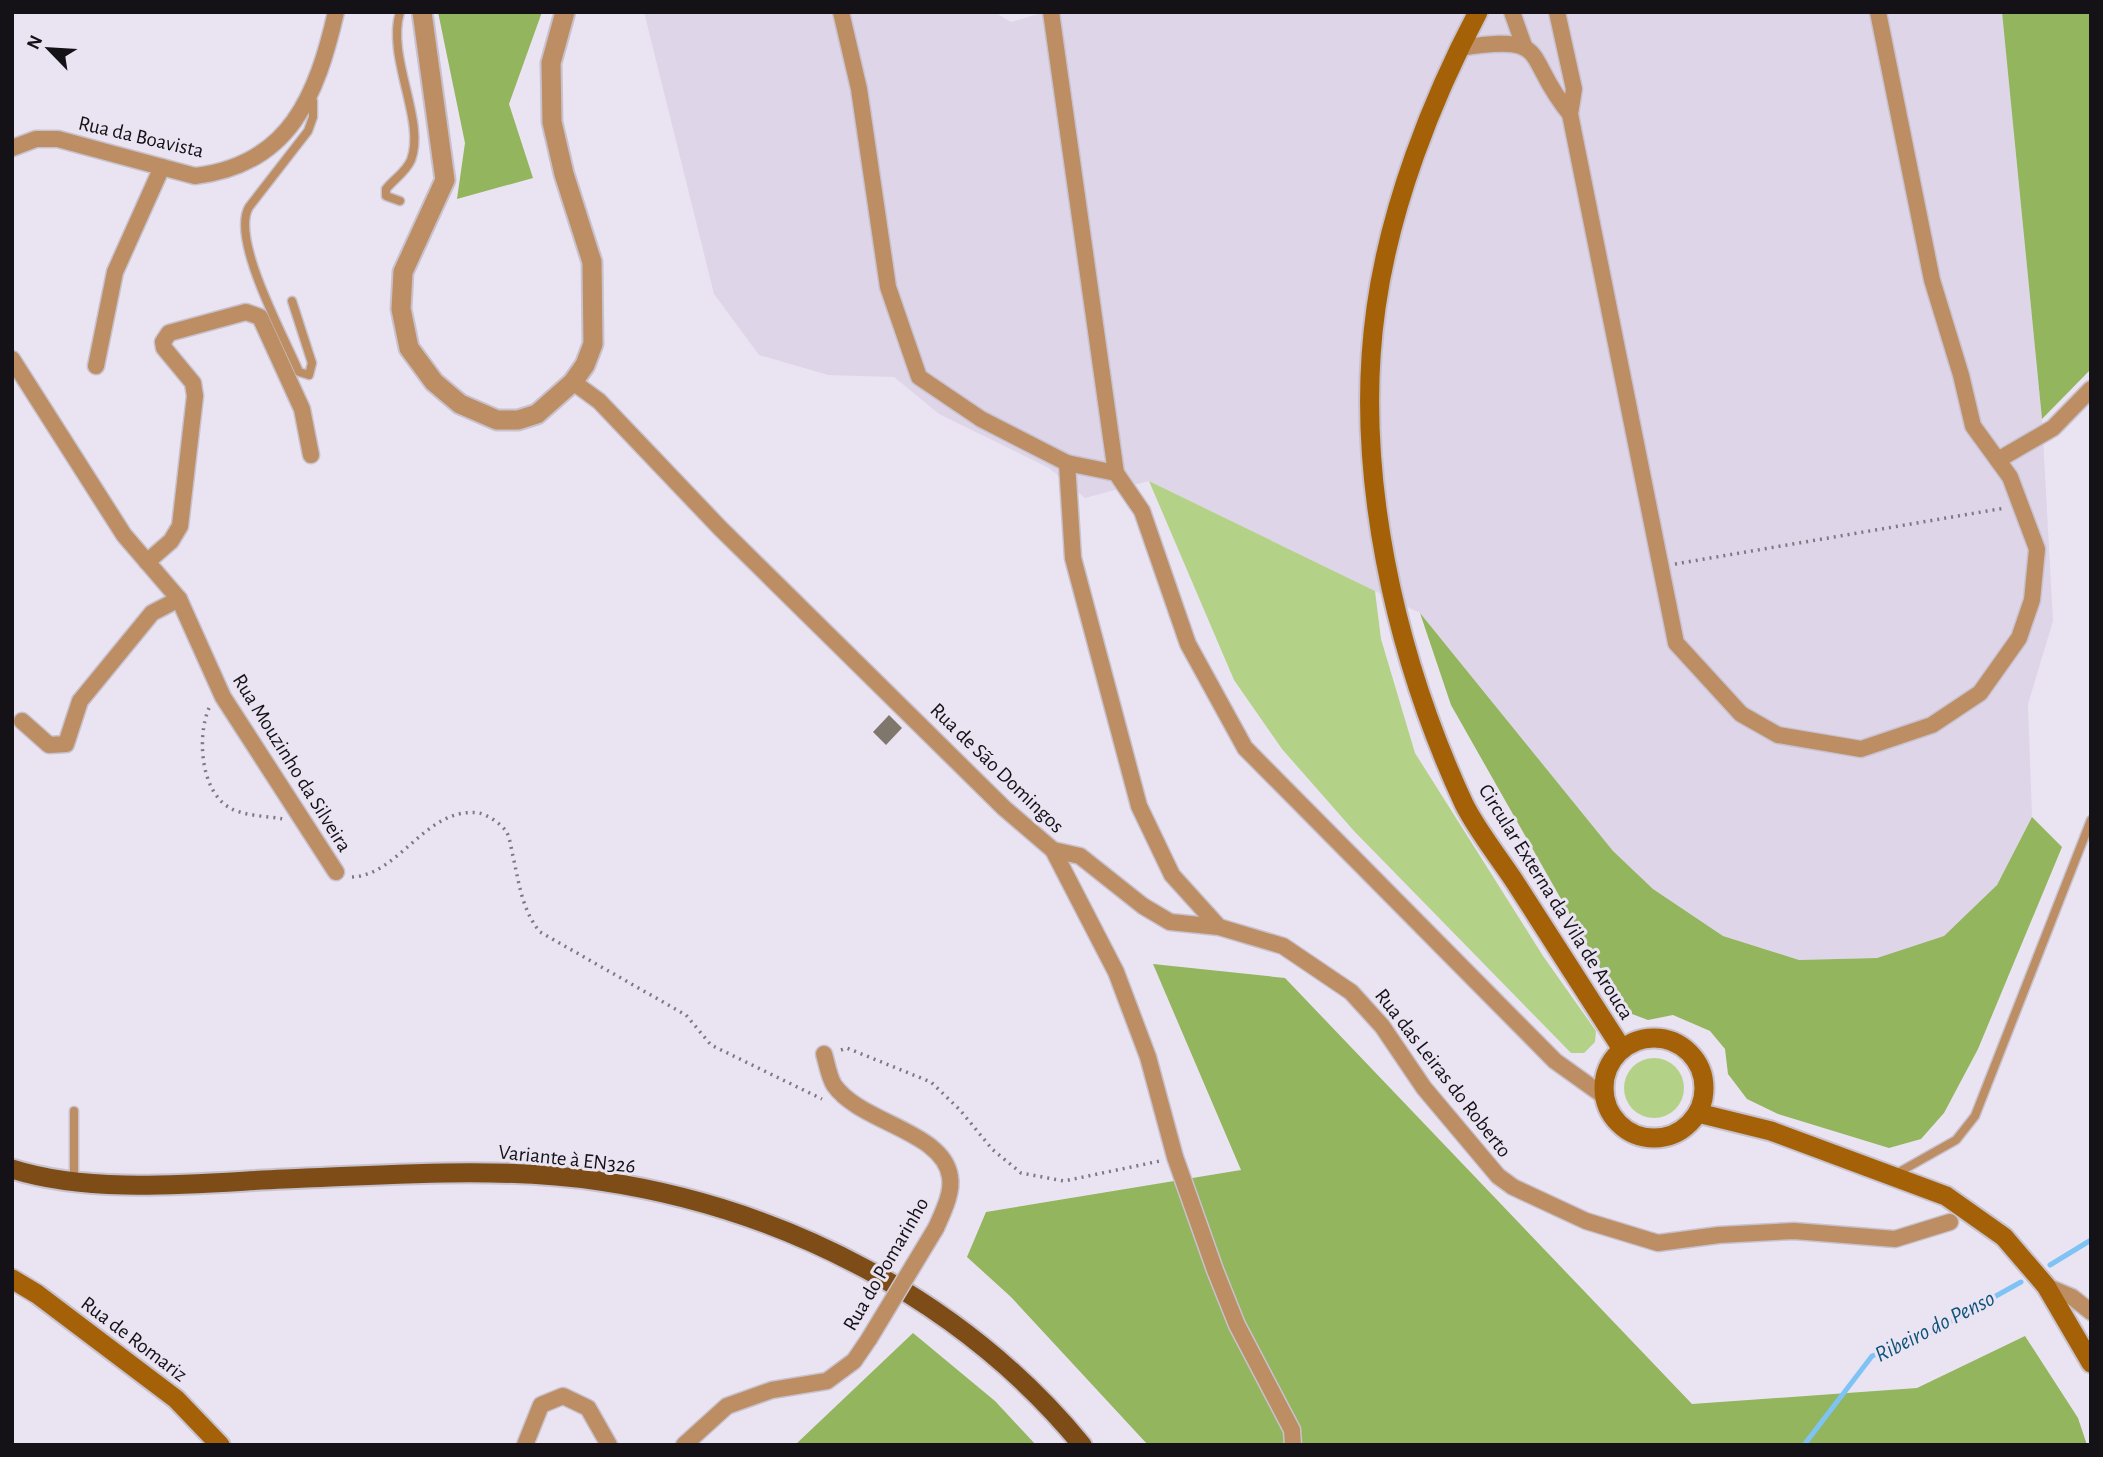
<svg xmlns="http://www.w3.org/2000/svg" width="2103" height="1457" font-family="'Alegreya Sans',sans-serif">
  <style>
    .built { fill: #ded5e9 }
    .green { fill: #b3d288 }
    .forest { fill: #92b55d }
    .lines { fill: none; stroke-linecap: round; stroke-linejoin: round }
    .stream { stroke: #7fc3f4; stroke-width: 5 }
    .building { fill: #80776c }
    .service-casing { stroke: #c8c2cf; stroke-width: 11 }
    .minor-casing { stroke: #c8c2cf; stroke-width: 19 }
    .tertiary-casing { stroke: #c8c2cf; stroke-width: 23 }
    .secondary-casing { stroke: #c8c2cf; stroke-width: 23 }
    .primary-casing { stroke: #c8c2cf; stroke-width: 23 }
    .path { stroke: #7d7982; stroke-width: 3.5; stroke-dasharray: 2 5; stroke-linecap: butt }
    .service { stroke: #bd8e63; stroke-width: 8 }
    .minor { stroke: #bd8e63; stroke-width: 16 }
    .tertiary { stroke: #bd8e63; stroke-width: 19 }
    .secondary { stroke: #a56107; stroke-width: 19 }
    .primary { stroke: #7d4c17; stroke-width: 19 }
    .minor-bridge-casing { stroke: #c8c2cf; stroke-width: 19; stroke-linecap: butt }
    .minor-bridge { stroke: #bd8e63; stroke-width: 16 }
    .labels { text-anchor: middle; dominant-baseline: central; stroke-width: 6; stroke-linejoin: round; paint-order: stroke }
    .street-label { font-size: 21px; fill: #141216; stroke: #eae4f2 }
    .water-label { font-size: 23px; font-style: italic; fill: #0e537a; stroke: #eae4f2 }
  </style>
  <rect width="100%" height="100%" fill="#eae4f2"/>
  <polygon class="built" points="644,12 994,12 1011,22 1045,12 2002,12 2042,419 2053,621 2028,704 2032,817 1997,885 1944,936 1877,958 1799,960 1723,936 1653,889 1613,851 1420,613 1149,481 1085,498 1049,468 939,414 894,377 828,375 759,355 714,294"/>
  <g class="green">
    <polygon points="1149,481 1375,591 1381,639 1415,753 1543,956 1596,1031 1595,1042 1584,1053 1571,1053 1354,831 1282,749 1234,680"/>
    <circle cx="1654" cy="1088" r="30"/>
  </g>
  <g class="forest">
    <polygon points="438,12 542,12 509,104 533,178 457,199 465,143"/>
    <polygon points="2002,12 2091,12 2091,369 2042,419"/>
    <polygon points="1420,613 1613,851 1653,889 1723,936 1799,960 1877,958 1944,936 1997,885 2032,817 2062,847 1978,1049 1944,1113 1921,1139 1889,1148 1778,1114 1747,1099 1728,1074 1725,1049 1710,1031 1673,1015 1648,1020 1632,1014 1620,1003 1451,705"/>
    <polygon points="1153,964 1285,978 1692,1404 1917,1388 2025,1336 2078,1418 2087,1445 1148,1445 1011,1297 967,1257 986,1212 1241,1170"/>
    <polygon points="913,1333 995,1401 1036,1445 795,1445"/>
  </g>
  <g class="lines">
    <g class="stream">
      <polyline points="2050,1265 2091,1240"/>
      <polyline points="1804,1445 1872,1356 1928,1334 2021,1282"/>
    </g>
  </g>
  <polygon class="building" points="889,715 902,728 886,745 873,732"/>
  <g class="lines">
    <g class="service-casing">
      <g id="service">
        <path d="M400,12c-14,45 26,109 11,148 -5,12 -17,19 -25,29v7l14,5"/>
        <path d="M292,301l20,62 -3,12 -10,-3c-14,-34 -69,-133 -50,-165l59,-76 5,-14v-16l-3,-3"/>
        <polyline points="74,1111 74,1181"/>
        <polyline points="1894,1175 1956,1140 1975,1116 2091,820"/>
      </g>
    </g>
    <g class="minor-casing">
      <g id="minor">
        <polyline points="841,12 859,89 888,287 919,377 981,419 1067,463 1116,473 1142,511 1188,644 1245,748 1555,1061 1604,1096"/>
        <polyline points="1051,12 1116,473"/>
        <polyline points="1512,12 1524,46"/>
        <polyline points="1557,12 1574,89 1570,114 1676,643 1741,714 1778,735 1861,749 1932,725 1980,693 2019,638 2032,600 2037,549 2010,477 1973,426 1961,375 1932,280 1878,12"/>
        <path d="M1460,48c94,-15 62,9 110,66"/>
        <path d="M12,148l24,-9h22l137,37c95,-11 122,-81 141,-164"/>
        <polyline points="12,359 124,535 179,599 223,697 336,872"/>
        <polyline points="96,366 115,272 162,167"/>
        <polyline points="573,382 599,401 720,528 1004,808 1053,850 1116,972 1148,1057 1175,1157 1215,1270 1237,1325 1292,1430 1293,1445"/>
        <polyline points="1998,460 2053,428 2091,389"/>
        <polyline points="1067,463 1073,558 1139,806 1172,875 1219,927"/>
        <polyline points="147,562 171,541 180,526 195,396 193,383 164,348 163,342 169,333 246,312 260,317 302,409 311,455"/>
        <polyline points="22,721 49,745 66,744 80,701 152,613 179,599"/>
        <polyline points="1053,850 1080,856 1143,906 1170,922 1219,927 1283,946 1351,992 1382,1026 1424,1088 1498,1176 1513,1187 1586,1221 1658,1243 1719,1235 1794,1231 1895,1239 1950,1222"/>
        <path d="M824,1054c3,10 5,23 10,31 26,38 110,46 116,92 3,16 -8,37 -14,51"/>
        <polyline points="2046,1286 2072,1297 2091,1312"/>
        <polyline points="525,1445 541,1405 563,1396 588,1408 609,1445"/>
        <polyline points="684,1445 727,1406 772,1390 827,1381 854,1361 869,1339"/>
      </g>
    </g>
    <g class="tertiary-casing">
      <polyline id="tertiary" points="422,12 445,180 403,272 401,309 409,348 434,382 460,404 497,420 518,420 537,414 573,382 585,365 593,344 592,262 564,174 552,122 551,63 565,12"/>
    </g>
    <g class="secondary-casing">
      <g id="secondary">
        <path d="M1478,12c-47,89 -88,195 -102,296 -23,163 19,347 88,496 13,26 33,51 49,75 36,57 73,113 109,170"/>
        <circle cx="1654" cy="1088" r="50"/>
        <polyline points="1698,1113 1771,1131 1946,1196 2004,1237 2046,1286 2091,1363"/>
        <polyline points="12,1279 37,1294 176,1399 220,1445"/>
      </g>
    </g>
    <g class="primary-casing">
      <path id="primary" d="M12,1169c88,28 202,12 294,9 97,-4 197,-11 294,3 184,27 363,119 482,264"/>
    </g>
    <g class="path">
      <polyline points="1675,564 2005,508"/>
      <path d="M209,708c-12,28 -9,83 21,100 14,8 37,8 53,11"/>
      <path d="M352,877c48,-2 74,-71 127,-64 9,2 21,10 27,18 4,6 5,18 7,25 6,27 9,54 27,76l146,83 25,30 111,54"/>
      <polyline points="841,1050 847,1048 931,1082 960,1110 992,1149 1021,1173 1064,1181 1160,1161"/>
    </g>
    <use href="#service" class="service"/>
    <use href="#minor" class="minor"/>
    <use href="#tertiary" class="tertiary"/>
    <use href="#secondary" class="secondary"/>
    <use href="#primary" class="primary"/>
    <g class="minor-bridge-casing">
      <polyline id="minor-bridge" points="869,1339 936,1228"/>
    </g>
    <use href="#minor-bridge" class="minor-bridge"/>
  </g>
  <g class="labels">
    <g class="street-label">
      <text transform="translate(141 137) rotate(13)">Rua da Boavista</text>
      <text transform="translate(292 763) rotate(58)">Rua Mouzinho da Silveira</text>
      <text transform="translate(997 768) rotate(44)">Rua de São Domingos</text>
      <text transform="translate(1556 902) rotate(58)">Circular Externa da Vila de Arouca</text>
      <text transform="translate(1443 1073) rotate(52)">Rua das Leiras do Roberto</text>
      <text transform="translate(567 1159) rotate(6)">Variante à EN326</text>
      <text transform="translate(886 1264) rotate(-60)">Rua do Pomarinho</text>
      <text transform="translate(134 1339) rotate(37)">Rua de Romariz</text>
    </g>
    <g class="water-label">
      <text transform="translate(1935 1327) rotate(-27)">Ribeiro do Penso</text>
    </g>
  </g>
  <rect width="2103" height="1457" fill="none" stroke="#141216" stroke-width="28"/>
  <g transform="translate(49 49) rotate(295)" stroke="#eae4f2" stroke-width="5" paint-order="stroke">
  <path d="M0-5L12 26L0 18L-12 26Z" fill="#141216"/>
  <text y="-10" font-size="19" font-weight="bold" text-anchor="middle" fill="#141216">N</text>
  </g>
</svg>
